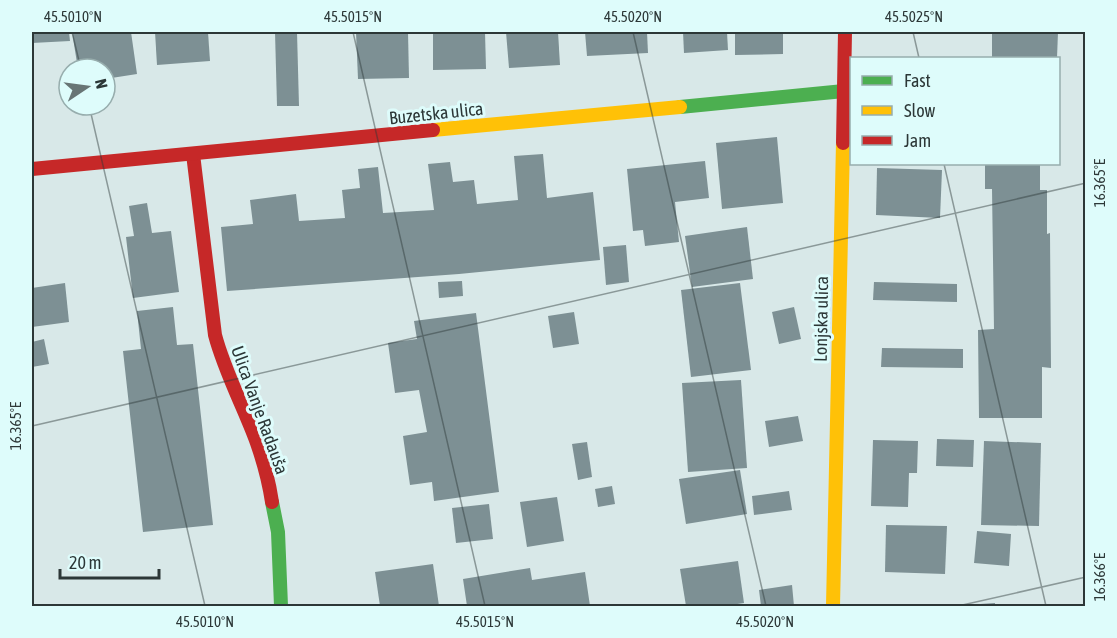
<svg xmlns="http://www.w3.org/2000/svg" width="1117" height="638" font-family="'Asap Condensed',sans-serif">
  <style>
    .building { fill: #7d9094 }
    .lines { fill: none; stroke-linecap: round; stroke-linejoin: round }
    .fast { stroke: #4caf50; stroke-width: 14 }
    .slow { stroke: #ffc107; stroke-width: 14 }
    .jam { stroke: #c62828; stroke-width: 14 }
    .ticks { fill: none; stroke: #2c3737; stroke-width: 1.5; stroke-opacity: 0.45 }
    .labels { text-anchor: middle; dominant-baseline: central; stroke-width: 6; stroke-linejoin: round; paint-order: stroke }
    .street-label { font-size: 18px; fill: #2c3737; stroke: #defcfb }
    .neatline { fill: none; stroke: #2c3737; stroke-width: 2 }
    .ticks-label { font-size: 15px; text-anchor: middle; fill: #2c3737 }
  </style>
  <rect width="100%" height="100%" fill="#d8e8e8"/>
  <g class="building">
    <polygon points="32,32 69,32 70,41 32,43"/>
    <polygon points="72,32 131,32 137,74 105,79 105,69 78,69"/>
    <polygon points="155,32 208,32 210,61 157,65"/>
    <polygon points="275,32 297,32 299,106 277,106"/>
    <polygon points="356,32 408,32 409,78 358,79"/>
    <polygon points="433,32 485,32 486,69 433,70"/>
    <polygon points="506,32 558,32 560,65 509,68"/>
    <polygon points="585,32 647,32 648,53 587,56"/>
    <polygon points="683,32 727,32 728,50 684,53"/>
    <polygon points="735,32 783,32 783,54 735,55"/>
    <polygon points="992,32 1058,32 1057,58 992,58"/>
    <polygon points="777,137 783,203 722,209 716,143"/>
    <polygon points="543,154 547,198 593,192 600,260 459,274 227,291 221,227 253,224 250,200 296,194 299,221 345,218 342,190 360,188 358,169 378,167 383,213 434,210 428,164 450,162 453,182 474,180 477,204 518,200 514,156"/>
    <polygon points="705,161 709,198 675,202 679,242 645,246 643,230 633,231 627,169"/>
    <polygon points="985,164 1040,164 1040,190 1047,190 1047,234 1050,233 1051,368 1042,367 1042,418 979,418 978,330 994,329 992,189 985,189"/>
    <polygon points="877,168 942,170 940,218 876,215"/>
    <polygon points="147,203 152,233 171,231 179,292 133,298 126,237 134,236 129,206"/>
    <polygon points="747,227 753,279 692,287 685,236"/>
    <polygon points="626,245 629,282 606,285 603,247"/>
    <polygon points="462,281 463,296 439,298 438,282"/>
    <polygon points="874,282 957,284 957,302 873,300"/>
    <polygon points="65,283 69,322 32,327 32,288"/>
    <polygon points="740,283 751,370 691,377 681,290"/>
    <polygon points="173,307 177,345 193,344 213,525 143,532 123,351 141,349 137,311"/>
    <polygon points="794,307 801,339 779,344 772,312"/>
    <polygon points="574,312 579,344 553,348 548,316"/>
    <polygon points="476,313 499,492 434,501 432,482 410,485 403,436 427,432 419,390 395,393 388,343 417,339 414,321"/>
    <polygon points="44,339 49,364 32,367 32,342"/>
    <polygon points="882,348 963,349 963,368 881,367"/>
    <polygon points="741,380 747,468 688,472 682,383"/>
    <polygon points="798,416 803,441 769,447 765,421"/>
    <polygon points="937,439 974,440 973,467 936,466"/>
    <polygon points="873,440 918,441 917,473 909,473 908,507 871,506"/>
    <polygon points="984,441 1041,443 1039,526 981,525"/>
    <polygon points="587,442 592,477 578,480 572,444"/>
    <polygon points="740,470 747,514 686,524 679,479"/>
    <polygon points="612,486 615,504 598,507 595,489"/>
    <polygon points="789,491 792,510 754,515 752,496"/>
    <polygon points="557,497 564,541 527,547 520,502"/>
    <polygon points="489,504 493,539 456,543 452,508"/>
    <polygon points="886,525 947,526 945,574 885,572"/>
    <polygon points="977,531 1011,534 1009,566 974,563"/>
    <polygon points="738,561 744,603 724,606 686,606 680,569"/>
    <polygon points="433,564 439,606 380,606 375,572"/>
    <polygon points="530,568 532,580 585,572 590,606 467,606 463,579"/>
    <polygon points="792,585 794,606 761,606 759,590"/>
    <polygon points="995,603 995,606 965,606 965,605"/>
  </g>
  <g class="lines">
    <g class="fast">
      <polyline points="680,107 844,91"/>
      <polyline points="272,502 278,532 281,606"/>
    </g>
    <g class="slow">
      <polyline points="433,130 680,107"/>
      <polyline points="833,606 843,143"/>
    </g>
    <g class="jam">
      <polyline points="843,143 845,32"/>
      <path d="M193,154l22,181c10,38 29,72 42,108 7,20 12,39 15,59"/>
      <polyline points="32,169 433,130"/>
    </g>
  </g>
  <path class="ticks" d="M32,32h2M72,32l9,37M353,32l132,574M633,32l133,574M913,32l6,26M89,105l116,501M944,164l102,442M32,426l1054,-243M958,606l128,-29"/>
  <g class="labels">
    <g class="street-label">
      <text transform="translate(436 113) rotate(-6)">Buzetska ulica</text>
      <text transform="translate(821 319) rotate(-89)">Lonjska ulica</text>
      <text transform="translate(260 410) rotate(70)">Ulica Vanje Radauša</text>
    </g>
  </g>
  <rect width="1117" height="638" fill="none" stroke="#defcfb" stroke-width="66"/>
  <rect x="850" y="57" width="210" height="108" fill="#defcfb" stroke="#97adad" stroke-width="1.5"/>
  <rect x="862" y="76" width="30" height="9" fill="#4caf50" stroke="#97adad" stroke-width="1.5"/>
  <text x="904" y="87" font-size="18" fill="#2c3737">Fast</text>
  <rect x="862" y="106" width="30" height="9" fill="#ffc107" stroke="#97adad" stroke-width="1.5"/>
  <text x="904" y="117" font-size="18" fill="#2c3737">Slow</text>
  <rect x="862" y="136" width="30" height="9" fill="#c62828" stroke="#97adad" stroke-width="1.5"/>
  <text x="904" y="147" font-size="18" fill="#2c3737">Jam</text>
  <g transform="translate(87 87) rotate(77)"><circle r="28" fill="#defcfb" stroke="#97adad" stroke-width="1.5"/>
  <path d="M0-4.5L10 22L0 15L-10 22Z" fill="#687575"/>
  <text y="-9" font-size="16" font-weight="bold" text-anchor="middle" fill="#2c3737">N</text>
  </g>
  <path d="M60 569v9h99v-9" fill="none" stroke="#2c3737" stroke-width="3"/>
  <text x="69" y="569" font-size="18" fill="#2c3737" stroke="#defcfb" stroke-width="4.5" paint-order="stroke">20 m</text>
  <rect x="33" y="33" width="1051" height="572" class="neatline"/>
  <g class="ticks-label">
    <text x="73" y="22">45.5010°N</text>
    <text x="353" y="22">45.5015°N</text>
    <text x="633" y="22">45.5020°N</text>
    <text x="914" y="22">45.5025°N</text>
    <text transform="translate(1100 183) rotate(-90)" y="5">16.365°E</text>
    <text transform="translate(16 426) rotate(-90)" y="5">16.365°E</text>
    <text transform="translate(1100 577) rotate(-90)" y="5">16.366°E</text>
    <text x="205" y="627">45.5010°N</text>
    <text x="485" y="627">45.5015°N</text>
    <text x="765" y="627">45.5020°N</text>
  </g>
</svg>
